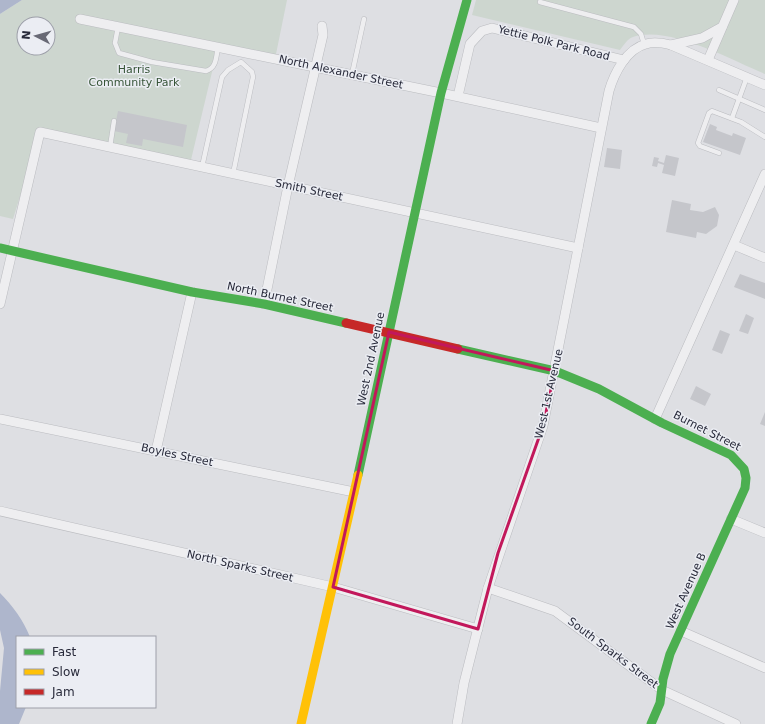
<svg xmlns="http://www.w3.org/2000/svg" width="765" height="724" font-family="'DejaVu Sans',sans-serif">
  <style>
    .green { fill: #cdd6cf; fill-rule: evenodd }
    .water { fill: #aeb6cc }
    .building { fill: #c5c6cb }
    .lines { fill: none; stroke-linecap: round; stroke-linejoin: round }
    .lane-casing { stroke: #bbbcc0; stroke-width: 5.5 }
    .street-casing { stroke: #bbbcc0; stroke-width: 10 }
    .lane { stroke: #eeeef0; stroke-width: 4.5 }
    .street { stroke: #eeeef0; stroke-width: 9 }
    .fast { stroke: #4caf50; stroke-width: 9 }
    .slow { stroke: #ffc107; stroke-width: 9 }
    .jam { stroke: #c62828; stroke-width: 9 }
    .marked { fill: none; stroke: #c2185b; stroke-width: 3; stroke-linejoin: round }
    .labels { text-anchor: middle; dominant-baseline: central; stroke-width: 3; stroke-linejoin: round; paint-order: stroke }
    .street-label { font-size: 11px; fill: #282a3a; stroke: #ebedf3 }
    .park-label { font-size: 11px; fill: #365437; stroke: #ebedf3 }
  </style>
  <rect width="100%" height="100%" fill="#dedfe3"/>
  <g class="green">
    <path d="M22,0h265l-12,59 -57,-12 -28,117 -150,-32 -27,87 -13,-3v-202zM24,24h24v24h-24z"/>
    <path d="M476,0h289v74c-34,-14 -96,-49 -132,-37 -5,1 -10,9 -13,13l-148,-35z"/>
  </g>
  <g class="water">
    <polygon points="0,0 22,0 0,14"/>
    <path d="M0,593c13,13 23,27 30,44h-13v70h9l-7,17h-19v-33l4,-43 -4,-18z"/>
  </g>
  <g class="building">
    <polygon points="118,111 187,125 183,147 143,139 142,146 126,143 128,134 114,131"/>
    <polygon points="710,124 717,127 716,130 732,136 733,133 746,138 740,155 703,142"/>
    <polygon points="607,148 622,150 620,169 604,167"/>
    <polygon points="666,155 679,158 675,176 662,173 664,165 658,163 657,167 652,166 654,157 659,158 658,161 664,163"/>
    <polygon points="672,200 691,204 690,210 703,212 715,207 719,215 717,226 706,234 697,232 696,238 666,232"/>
    <polygon points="740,274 765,283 765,299 734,287"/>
    <polygon points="746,314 754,318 748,334 739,331"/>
    <polygon points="720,330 730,334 722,354 712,350"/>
    <polygon points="696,386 711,394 705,406 690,399"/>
    <polygon points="765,412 765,426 760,424"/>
  </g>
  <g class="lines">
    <g class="lane-casing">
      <g id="lane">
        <polyline points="540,2 634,27 641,34 644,44"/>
        <path d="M118,27l-3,16 4,10 33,9 54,9c11,-3 10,-15 12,-24"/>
        <polyline points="352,74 364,19"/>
        <polyline points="719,90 765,110"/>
        <polyline points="732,118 747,77"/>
        <polyline points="110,147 114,121"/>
        <polyline points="719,153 700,146 698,143 709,113 712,111 741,122 765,137"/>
        <polyline points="202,167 222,77 228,70 241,62 252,72 253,77 233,174"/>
      </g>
    </g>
    <g class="street-casing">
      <g id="street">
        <polyline points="80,19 441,93 601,128"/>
        <polyline points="671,45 702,38 722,27"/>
        <polyline points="708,60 734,0"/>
        <polyline points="458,96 470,44 482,31 492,28 624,60"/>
        <polyline points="734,245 765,258"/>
        <polyline points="0,304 40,132 578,248"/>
        <polyline points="264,304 288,186 323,35 322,26"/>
        <polyline points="0,419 354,492"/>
        <polyline points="655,419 765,174"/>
        <polyline points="156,451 192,292"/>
        <polyline points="0,511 333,587 478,629"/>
        <polyline points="731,519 765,533"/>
        <polyline points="488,588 555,611 662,690 736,724"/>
        <polyline points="681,631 765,668"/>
        <path d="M457,724l7,-41 24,-95 55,-162 66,-335c5,-17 17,-42 37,-47 8,-3 17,-1 25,1l94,40"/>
      </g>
    </g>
    <use href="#lane" class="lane"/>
    <use href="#street" class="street"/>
    <g class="fast">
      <polyline points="0,248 192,292 264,304 346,323"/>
      <polyline points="458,349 555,371 599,389 662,423 731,455 744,469 746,478 745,488 670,654 663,679 660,703 651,724"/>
      <polyline points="358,475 441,93 467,0"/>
    </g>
    <polyline class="slow" points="301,724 358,475"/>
    <polyline class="jam" points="346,323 458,349"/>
  </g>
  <path class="marked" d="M389,332l166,39 -12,55 -45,127 -20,76 -145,-42z"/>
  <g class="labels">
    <g class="street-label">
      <text transform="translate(554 43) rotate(14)">Yettie Polk Park Road</text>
      <text transform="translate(341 72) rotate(12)">North Alexander Street</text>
      <text transform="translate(309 190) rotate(12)">Smith Street</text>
      <text transform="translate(280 297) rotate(12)">North Burnet Street</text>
      <text transform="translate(371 359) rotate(-78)">West 2nd Avenue</text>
      <text transform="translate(549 394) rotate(-77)">West 1st Avenue</text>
      <text transform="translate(707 431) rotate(27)">Burnet Street</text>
      <text transform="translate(177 455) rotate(12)">Boyles Street</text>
      <text transform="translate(240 566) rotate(13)">North Sparks Street</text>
      <text transform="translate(686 591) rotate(-66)">West Avenue B</text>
      <text transform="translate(613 653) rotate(37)">South Sparks Street</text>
    </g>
    <g class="park-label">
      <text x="134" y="69">Harris<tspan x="134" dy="13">Community Park</tspan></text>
    </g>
  </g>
  <rect x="16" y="636" width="140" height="72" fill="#ebedf3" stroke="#9d9fa9"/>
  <rect x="24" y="649" width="20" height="6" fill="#4caf50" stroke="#9d9fa9"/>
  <text x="52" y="656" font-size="12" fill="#282a3a">Fast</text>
  <rect x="24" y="669" width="20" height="6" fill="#ffc107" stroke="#9d9fa9"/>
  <text x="52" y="676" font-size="12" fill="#282a3a">Slow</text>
  <rect x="24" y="689" width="20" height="6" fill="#c62828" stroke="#9d9fa9"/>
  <text x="52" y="696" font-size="12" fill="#282a3a">Jam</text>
  <g transform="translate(36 36) rotate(276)"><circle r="19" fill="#ebedf3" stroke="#9d9fa9"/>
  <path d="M0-3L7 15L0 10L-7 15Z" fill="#686975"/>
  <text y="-6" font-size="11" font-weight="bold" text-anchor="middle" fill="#282a3a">N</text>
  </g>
</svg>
